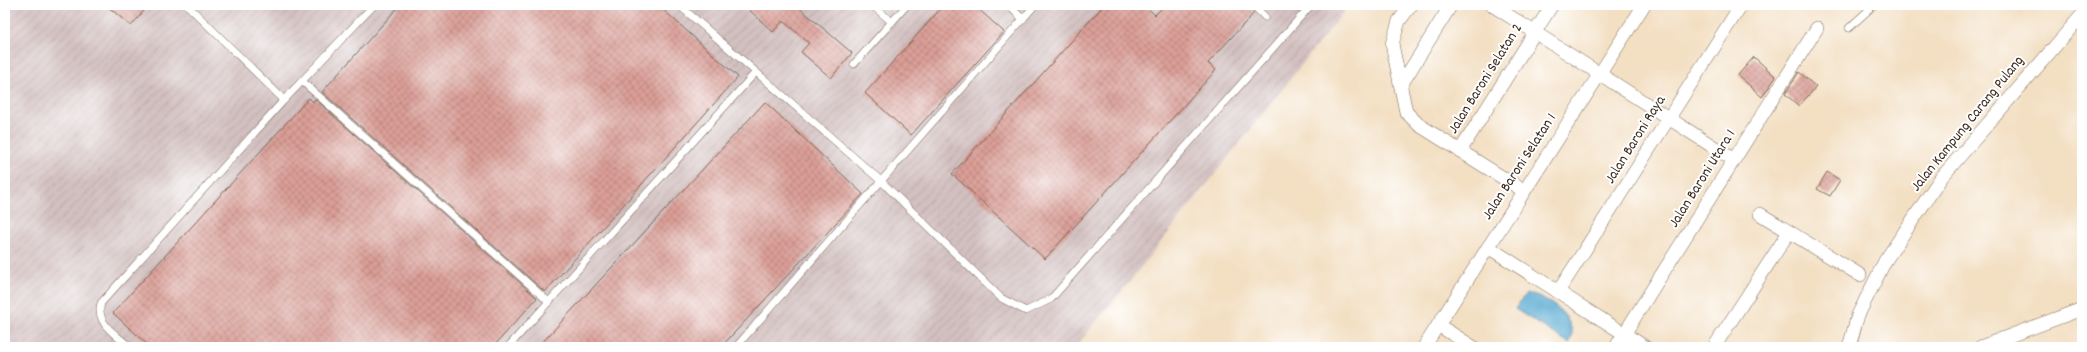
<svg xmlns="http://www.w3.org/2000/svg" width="2087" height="352" font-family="Dekko,sans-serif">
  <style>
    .industrial { fill: url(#industrial-furrows) }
    .water { fill: #54a8d0; stroke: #486977 }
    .building { fill: url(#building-cross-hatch) }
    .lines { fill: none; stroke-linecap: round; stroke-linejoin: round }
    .lane-casing { stroke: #7b6957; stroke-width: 8 }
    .street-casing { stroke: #7b6957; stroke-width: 14 }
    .lane { stroke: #fff; stroke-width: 7 }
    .street { stroke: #fff; stroke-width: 13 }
    .labels { text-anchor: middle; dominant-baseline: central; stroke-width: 4; stroke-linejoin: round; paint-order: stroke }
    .street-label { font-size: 15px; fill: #3b2a1e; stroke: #fff }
  </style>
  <defs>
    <pattern id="industrial-furrows" width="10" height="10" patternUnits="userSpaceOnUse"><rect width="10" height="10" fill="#d2bfbf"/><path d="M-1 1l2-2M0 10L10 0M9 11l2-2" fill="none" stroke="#b5a4a4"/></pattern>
    <pattern id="building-cross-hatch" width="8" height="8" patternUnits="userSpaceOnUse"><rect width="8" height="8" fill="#db9f97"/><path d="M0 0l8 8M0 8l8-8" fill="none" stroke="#b3827b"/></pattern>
  </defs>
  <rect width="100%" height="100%" fill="#fff"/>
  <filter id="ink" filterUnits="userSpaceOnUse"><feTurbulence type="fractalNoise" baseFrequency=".025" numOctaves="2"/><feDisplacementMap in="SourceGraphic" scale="8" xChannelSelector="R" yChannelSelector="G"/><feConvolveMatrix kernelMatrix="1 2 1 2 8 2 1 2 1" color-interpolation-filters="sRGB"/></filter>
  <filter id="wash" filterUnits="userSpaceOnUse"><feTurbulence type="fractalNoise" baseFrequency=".012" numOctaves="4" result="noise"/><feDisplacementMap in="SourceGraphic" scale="16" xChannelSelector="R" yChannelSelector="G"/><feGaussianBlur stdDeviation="0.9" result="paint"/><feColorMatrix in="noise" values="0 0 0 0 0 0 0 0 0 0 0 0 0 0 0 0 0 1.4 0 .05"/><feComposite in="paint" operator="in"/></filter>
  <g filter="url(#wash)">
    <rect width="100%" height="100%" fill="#f3dfc2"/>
    <polygon class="industrial" points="5,5 1349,5 1114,301 1075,347 5,347"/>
    <path class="water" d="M1526,293c19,5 40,16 45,35 2,6 2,10 -2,15l-54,-34z"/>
    <g id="blocks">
      <g class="building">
        <polygon points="106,5 149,5 131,26"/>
        <polygon points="400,5 658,5 738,77 545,292 322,92"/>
        <polygon points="744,5 796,5 852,53 831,78 801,52 809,43 783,21 773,32"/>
        <polygon points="944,5 974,5 1004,32 911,135 865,93"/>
        <polygon points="1104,5 1144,5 1155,15 1165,5 1247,5 1254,13 1208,63 1216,70 1045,259 952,174"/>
        <polygon points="1754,57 1776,77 1762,97 1738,75"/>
        <polygon points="1799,72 1816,87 1799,106 1785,94"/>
        <polygon points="309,98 313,102 315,99 537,298 493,347 150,347 113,313"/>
        <polygon points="765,102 863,194 721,347 538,347"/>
        <polygon points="1827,172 1840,180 1830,196 1817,189"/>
      </g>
    </g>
  </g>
  <g filter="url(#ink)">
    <use href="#blocks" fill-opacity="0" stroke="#7b6957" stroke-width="1"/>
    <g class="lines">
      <g class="lane-casing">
        <g id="lane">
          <polyline points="679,5 881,181 1001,298 1026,311 1051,299 1311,5"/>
          <polyline points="872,5 892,22"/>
          <polyline points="1008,5 1023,19"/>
          <polyline points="1253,5 1265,17"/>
          <polyline points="1849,28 1874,5"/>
          <polyline points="854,64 907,5"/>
          <polyline points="302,81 549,302"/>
          <polyline points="284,100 374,5"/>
          <path d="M130,347c-14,-12 -35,-24 -29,-44l183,-203 -97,-95"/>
          <polyline points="508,347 756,72"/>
          <polyline points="736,347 1035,5"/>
        </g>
      </g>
      <g class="street-casing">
        <g id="street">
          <polyline points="1411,5 1399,21 1392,44 1406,112 1419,125 1524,191"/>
          <polyline points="1492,5 1734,160"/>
          <polyline points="1401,85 1451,5"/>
          <polyline points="1460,151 1552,5"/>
          <polyline points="1760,214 1860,275"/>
          <polyline points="1488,247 1645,347"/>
          <polyline points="1558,292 1741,5"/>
          <polyline points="1438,325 1473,347"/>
          <polyline points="1424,347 1644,5"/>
          <polyline points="1616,347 1817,28"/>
          <polyline points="1714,347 1789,232"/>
          <polyline points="1849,347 1858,315 1885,261 1941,178 2082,15"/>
          <polyline points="1980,347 2082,309"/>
        </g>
      </g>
      <use href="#lane" class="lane"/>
      <use href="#street" class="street"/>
    </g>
  </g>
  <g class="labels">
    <g class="street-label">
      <text transform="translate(1486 79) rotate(-58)">Jalan Baroni Selatan 2</text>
      <text transform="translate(1968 124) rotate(-51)">Jalan Kampung Carang Pulang</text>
      <text transform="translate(1636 140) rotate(-58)">Jalan Baroni Raya</text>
      <text transform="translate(1520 167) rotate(-57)">Jalan Baroni Selatan 1</text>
      <text transform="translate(1703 179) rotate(-58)">Jalan Baroni Utara 1</text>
    </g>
  </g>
  <rect width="2087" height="352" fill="none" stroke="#fff" stroke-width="20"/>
</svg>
